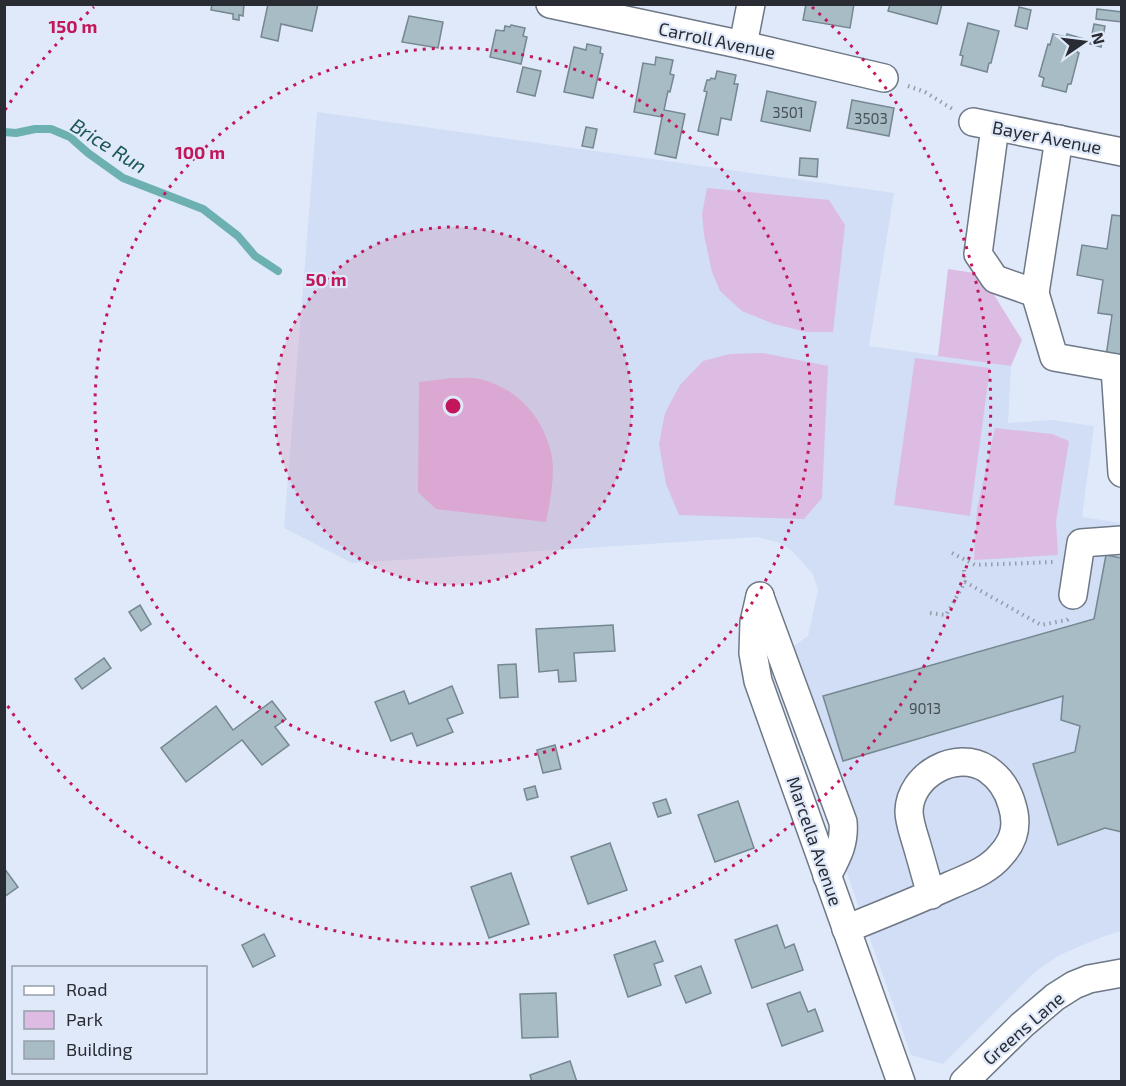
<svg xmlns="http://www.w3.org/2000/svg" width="1126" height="1086" font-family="'Exo 2',sans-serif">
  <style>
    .built { fill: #d1def5 }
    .green { fill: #ddbce4 }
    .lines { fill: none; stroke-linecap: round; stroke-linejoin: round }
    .stream { stroke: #6cb0b1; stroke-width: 8 }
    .building { fill: #a8bcc5; stroke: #758790; stroke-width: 1.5 }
    .minor-casing { stroke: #6e7886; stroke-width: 30 }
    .path { stroke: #959da9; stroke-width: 4; stroke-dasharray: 1.5 4.5; stroke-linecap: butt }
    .minor { stroke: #fff; stroke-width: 27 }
    .ring { fill: none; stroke: #c2185b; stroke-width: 3; stroke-dasharray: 3 6 }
    .labels { text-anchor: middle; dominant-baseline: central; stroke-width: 4.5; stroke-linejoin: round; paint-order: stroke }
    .number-label { font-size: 15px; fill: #495158 }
    .street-label { font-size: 18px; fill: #292d33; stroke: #dfe9fa }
    .water-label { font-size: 20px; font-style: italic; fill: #1b5657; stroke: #dfe9fa }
    .centre { fill: #c2185b; stroke: #dfe9fa; stroke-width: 3 }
    .ring-label { font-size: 18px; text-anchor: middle; font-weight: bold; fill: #c2185b; stroke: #dfe9fa; stroke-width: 4.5; stroke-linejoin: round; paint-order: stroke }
  </style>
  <rect width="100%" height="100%" fill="#dfe9fa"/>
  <polygon class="built" points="317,112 894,193 869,346 1011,366 1008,423 1051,420 1094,426 1082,517 1121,523 1121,931 1105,936 1080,946 1058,956 1036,971 943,1064 911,1055 774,666 795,645 808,636 818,590 813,574 791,550 780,543 758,537 352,563 284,528"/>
  <g class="green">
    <polygon points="707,188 829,200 845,225 833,332 807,332 774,324 742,311 720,291 712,272 704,235 702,214"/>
    <polygon points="948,269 981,274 1022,340 1011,366 938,356"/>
    <polygon points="763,353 828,366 822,498 804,519 679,515 666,484 659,444 665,413 680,385 703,361 730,354"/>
    <polygon points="915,358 990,368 970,516 894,505"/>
    <path d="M452,378c9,0 20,-1 28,1 39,10 64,39 72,78 3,20 -2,45 -6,65l-110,-13 -18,-17 1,-110z"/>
    <polygon points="995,428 1052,434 1069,441 1056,522 1058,555 974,560 977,509"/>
  </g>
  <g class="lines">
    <polyline class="stream" points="4,132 16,133 35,129 51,129 70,137 88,153 123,178 203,209 238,236 255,256 278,271"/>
  </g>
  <g class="building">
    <polygon points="212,4 244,4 243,16 239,15 239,20 233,19 233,14 211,10"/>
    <polygon points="268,4 318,4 312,31 281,24 278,41 261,37"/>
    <polygon points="806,4 854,4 850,28 803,20"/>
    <polygon points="890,4 942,4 937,24 888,11"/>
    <polygon points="1019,7 1031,10 1027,29 1015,26"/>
    <polygon points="1097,9 1122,12 1122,22 1096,19"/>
    <polygon points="409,16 443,22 438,48 402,42"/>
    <polygon points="968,23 999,31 991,63 989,63 987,72 961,65 963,56 960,55"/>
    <polygon points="1094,24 1105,26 1101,47 1090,44"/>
    <polygon points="511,25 525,28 523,36 527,37 521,64 490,57 496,30 504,31 505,26 510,27"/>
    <polygon points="1053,34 1066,37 1067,34 1084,39 1082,47 1078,46 1077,52 1079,53 1071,84 1068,84 1066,92 1042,86 1044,78 1039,76 1048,44 1050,45"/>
    <polygon points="587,44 601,47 600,53 603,54 593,98 564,92 574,47 586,50"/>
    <polygon points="656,57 673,60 670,74 674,75 670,92 668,91 664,110 685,114 676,158 655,154 662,117 634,112 643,63 655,65"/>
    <polygon points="523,67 541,71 535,96 517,92"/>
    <polygon points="717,71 736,75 734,84 738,84 731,120 721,118 718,135 698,131 707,92 704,91 707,80 710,80 711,78 715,79"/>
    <polygon points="767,91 816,102 810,131 761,121"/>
    <polygon points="852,100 894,108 889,136 847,128"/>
    <polygon points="586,127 597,129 593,148 582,146"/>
    <polygon points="800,158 818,159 817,177 799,175"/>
    <polygon points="1112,215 1122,216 1122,358 1106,356 1112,315 1098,313 1103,280 1077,275 1082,245 1107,249"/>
    <polygon points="1106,555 1122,558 1122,832 1105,828 1058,845 1033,764 1075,752 1080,726 1061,720 1063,696 843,761 823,696 1094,619"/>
    <polygon points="140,605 151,624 141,631 129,612"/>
    <polygon points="613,625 615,651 574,653 576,681 559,682 558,670 539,672 536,629"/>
    <polygon points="104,658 111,668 82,689 75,679"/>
    <polygon points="516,664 518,697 500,698 498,665"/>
    <polygon points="452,686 463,713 447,719 453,732 417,746 412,733 391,741 375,702 404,691 409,704"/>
    <polygon points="272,701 286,719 275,727 289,745 262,765 242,740 186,782 161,748 216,706 233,730"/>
    <polygon points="555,745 561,769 543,773 537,750"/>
    <polygon points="535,786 538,797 527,800 524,789"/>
    <polygon points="666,799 671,813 658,817 653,803"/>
    <polygon points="738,801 754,848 715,862 698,815"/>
    <polygon points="610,843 627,890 588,904 571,857"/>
    <polygon points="4,868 18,887 4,897"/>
    <polygon points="511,873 529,924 489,938 471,887"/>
    <polygon points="777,925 785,948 794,944 803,970 752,988 735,940"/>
    <polygon points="264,934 275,956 253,967 242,945"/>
    <polygon points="655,941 663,961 654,964 661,985 628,997 614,955"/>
    <polygon points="701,966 711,993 686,1003 675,976"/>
    <polygon points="800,992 808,1012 815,1009 823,1031 782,1046 767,1004"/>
    <polygon points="556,993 558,1037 522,1038 520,994"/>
    <polygon points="570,1061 577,1082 532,1082 530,1075"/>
  </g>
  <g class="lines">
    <g class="minor-casing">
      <g id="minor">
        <polyline points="550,4 743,45 884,78"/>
        <polyline points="743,45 751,4"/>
        <polyline points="973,122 1122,152"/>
        <polyline points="995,127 978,254 995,279 1035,293 1059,139"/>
        <polyline points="1035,293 1054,357 1122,369"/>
        <polyline points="1115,368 1122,473"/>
        <polyline points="1073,595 1081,543 1122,540"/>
        <polyline points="760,596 754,622 753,653 758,681 901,1082"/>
        <path d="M760,597l83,225c2,22 -6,35 -16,54"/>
        <path d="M846,929c35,-14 70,-28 105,-44 18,-8 37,-14 50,-30 14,-15 17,-31 11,-50 -4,-15 -12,-27 -25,-36 -31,-20 -77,6 -78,42 0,10 4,21 7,31 5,17 10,35 15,53"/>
        <polyline points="964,1082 1022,1025 1055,997 1074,985 1089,979 1122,973"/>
      </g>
    </g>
    <g class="path">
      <polyline points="908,86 925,92 954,110"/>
      <polyline points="952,553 975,565 1053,562"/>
      <polyline points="964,570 965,582"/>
      <polyline points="930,613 946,615 965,582 1041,625 1067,620 1068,619"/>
    </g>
    <use href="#minor" class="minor"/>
  </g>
  <circle cx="453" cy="406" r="179" fill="#c2185b" fill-opacity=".12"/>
  <g class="ring">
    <circle cx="453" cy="406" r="179"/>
    <circle cx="453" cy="406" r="358"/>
    <path d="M5 110A537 537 0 0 1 94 7M812 7A537 537 0 1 1 5 702"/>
  </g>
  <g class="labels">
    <g class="number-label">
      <text x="788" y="112">3501</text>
      <text x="871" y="118">3503</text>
      <text x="925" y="708">9013</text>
    </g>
    <g class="street-label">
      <text transform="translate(717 40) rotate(12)">Carroll Avenue</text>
      <text transform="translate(1047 137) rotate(11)">Bayer Avenue</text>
      <text transform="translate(815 841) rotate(71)">Marcella Avenue</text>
      <text transform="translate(1023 1028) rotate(-41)">Greens Lane</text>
    </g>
    <g class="water-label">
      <text transform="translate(109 145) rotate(32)">Brice Run</text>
    </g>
  </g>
  <circle cx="453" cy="406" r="9" class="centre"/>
  <g class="ring-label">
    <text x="73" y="33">150 m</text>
    <text x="200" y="159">100 m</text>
    <text x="326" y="286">50 m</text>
  </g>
  <rect width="1126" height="1086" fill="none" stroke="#292d33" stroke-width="12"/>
  <rect x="12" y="966" width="195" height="108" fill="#dfe9fa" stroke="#969eaa" stroke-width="1.5"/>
  <rect x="24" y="986" width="30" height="9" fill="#ffffff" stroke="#969eaa" stroke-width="1.5"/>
  <text x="66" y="996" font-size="18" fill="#292d33">Road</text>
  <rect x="24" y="1011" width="30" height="18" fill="#ddbce4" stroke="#969eaa" stroke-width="1.5"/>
  <text x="66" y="1026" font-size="18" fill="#292d33">Park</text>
  <rect x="24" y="1041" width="30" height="18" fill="#a8bcc5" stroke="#969eaa" stroke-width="1.5"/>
  <text x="66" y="1056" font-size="18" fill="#292d33">Building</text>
  <g transform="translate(1084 42) rotate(76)" stroke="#dfe9fa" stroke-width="4.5" paint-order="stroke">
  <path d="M0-4.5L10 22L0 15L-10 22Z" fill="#292d33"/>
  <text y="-9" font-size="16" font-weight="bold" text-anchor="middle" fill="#292d33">N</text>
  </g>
</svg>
